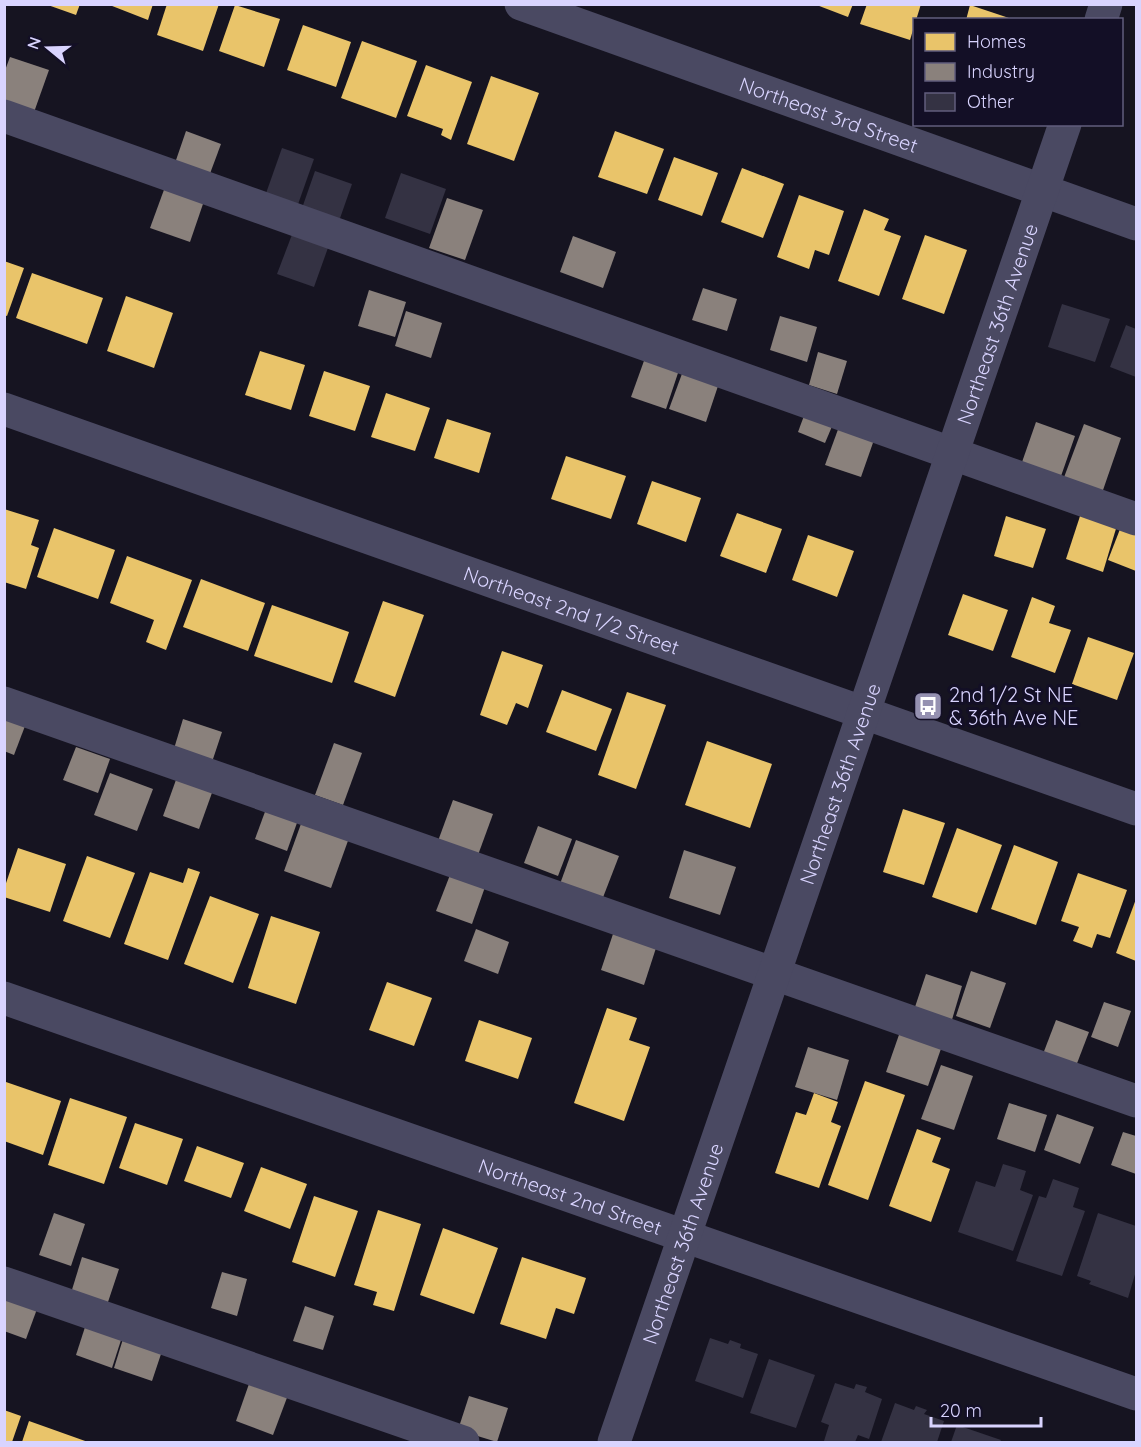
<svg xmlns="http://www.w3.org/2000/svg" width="1141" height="1447" font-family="Quicksand,sans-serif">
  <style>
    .homes { fill: #e9c46a }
    .industry { fill: #8a817c }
    .building { fill: #343243 }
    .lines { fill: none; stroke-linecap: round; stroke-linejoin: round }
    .minor { stroke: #4a4962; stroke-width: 33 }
    .labels { text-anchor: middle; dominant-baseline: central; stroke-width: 6; stroke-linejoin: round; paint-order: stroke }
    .street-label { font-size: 20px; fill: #d9d4ff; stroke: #130f26 }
    .poi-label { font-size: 20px; fill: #d9d4ff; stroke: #130f26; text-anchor: start }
  </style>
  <rect width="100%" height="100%" fill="#161421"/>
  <g class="homes">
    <polygon points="45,4 80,4 76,15"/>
    <polygon points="107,4 153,4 148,20"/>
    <polygon points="167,4 219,4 203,51 157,35"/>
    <polygon points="814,4 853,4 848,17"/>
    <polygon points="867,4 921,4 910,40 860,24"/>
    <polygon points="235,5 280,19 264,67 219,51"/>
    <polygon points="970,5 1012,19 1012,20 966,20"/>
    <polygon points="303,25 351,42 336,87 287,70"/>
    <polygon points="362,41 417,61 396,118 341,98"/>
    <polygon points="426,65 472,82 451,140 441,135 443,129 407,116"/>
    <polygon points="491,76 539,93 514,161 467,144"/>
    <polygon points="615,131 664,149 647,194 598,177"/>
    <polygon points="674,157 718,173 702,216 658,200"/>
    <polygon points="742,168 784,184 763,238 721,222"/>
    <polygon points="799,195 844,211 829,255 815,250 809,269 777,257"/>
    <polygon points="864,209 889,219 884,230 901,236 879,296 838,281"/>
    <polygon points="925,235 967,250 944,314 902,299"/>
    <polygon points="4,261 24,268 7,316 4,315"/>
    <polygon points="32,273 103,298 87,344 16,318"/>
    <polygon points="126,296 173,313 154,368 107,351"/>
    <polygon points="260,351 305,365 291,410 245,395"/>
    <polygon points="324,371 370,386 355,431 309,416"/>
    <polygon points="386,393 430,408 415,451 371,437"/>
    <polygon points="447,419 491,433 479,473 434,458"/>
    <polygon points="566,456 626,476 611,519 551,499"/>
    <polygon points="652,481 701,498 686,542 637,524"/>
    <polygon points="4,509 39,520 31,545 39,548 26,589 4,582"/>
    <polygon points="1082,510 1118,522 1103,572 1066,559"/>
    <polygon points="737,513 782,529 766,573 720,556"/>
    <polygon points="1006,516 1046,529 1033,568 994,556"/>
    <polygon points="1122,524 1136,529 1136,571 1108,560"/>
    <polygon points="54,528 115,550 98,599 37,577"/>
    <polygon points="808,535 854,551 837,597 792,580"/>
    <polygon points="127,556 192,580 166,650 146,642 154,620 110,603"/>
    <polygon points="201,579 265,603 248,651 183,627"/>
    <polygon points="963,594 1008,610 993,651 948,635"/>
    <polygon points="1032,597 1055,606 1049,623 1071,630 1055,673 1011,657"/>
    <polygon points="383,601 424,615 395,697 354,682"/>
    <polygon points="272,605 349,632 332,683 254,656"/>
    <polygon points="1088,637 1134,653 1117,700 1072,684"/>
    <polygon points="502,651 543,665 528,708 516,703 507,725 480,715"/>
    <polygon points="562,690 612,709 596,751 546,732"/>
    <polygon points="627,692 666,705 636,789 598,775"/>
    <polygon points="707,741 772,764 750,828 685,805"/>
    <polygon points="903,809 945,823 924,885 883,872"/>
    <polygon points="957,828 1002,845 977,913 932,897"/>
    <polygon points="1014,845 1058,862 1036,925 991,909"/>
    <polygon points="18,848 66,864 50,912 4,897 4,889"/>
    <polygon points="87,856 135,873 110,938 63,921"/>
    <polygon points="188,868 200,872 168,960 124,944 150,872 183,883"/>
    <polygon points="1078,873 1127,890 1110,938 1097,934 1092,948 1073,941 1079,927 1061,921"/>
    <polygon points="210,896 259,914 233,983 184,964"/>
    <polygon points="1136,899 1136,961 1116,953"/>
    <polygon points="271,916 320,932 296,1004 248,988"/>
    <polygon points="387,982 432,998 414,1046 369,1030"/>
    <polygon points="607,1008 637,1018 629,1040 650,1047 624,1121 574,1103"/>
    <polygon points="479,1020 532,1038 518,1079 465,1061"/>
    <polygon points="865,1081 905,1095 868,1200 828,1185"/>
    <polygon points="6,1082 61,1101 43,1155 4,1141 4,1088"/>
    <polygon points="814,1093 838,1102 831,1122 841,1126 819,1188 775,1173 796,1112 806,1115"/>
    <polygon points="70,1098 127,1117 104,1184 48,1165"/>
    <polygon points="135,1123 183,1139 167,1185 119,1168"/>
    <polygon points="917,1129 941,1138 932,1162 950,1169 931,1222 889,1206"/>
    <polygon points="197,1146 244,1163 231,1198 184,1181"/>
    <polygon points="261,1167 307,1184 290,1229 244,1211"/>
    <polygon points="314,1196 358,1211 335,1277 292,1262"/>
    <polygon points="378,1210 421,1224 394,1311 373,1305 377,1292 354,1285"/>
    <polygon points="443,1228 498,1248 474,1314 420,1295"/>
    <polygon points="522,1257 586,1278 574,1314 556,1308 546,1339 500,1324"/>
    <polygon points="4,1410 21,1416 12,1442 4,1442"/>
    <polygon points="29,1421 88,1442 22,1442"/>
  </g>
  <g class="industry">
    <polygon points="10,57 49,70 33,115 4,105 4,73"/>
    <polygon points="186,131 221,144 208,179 174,166"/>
    <polygon points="165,187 204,201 190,242 150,228"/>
    <polygon points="447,198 483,210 465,260 429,248"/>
    <polygon points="573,236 616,252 603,288 560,272"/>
    <polygon points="703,288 737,299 727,331 692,320"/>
    <polygon points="369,290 406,302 395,337 358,326"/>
    <polygon points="406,311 442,323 431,358 395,346"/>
    <polygon points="780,316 817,327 807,362 770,350"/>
    <polygon points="818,352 847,361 837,394 809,385"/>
    <polygon points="645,358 679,370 666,409 631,397"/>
    <polygon points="683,371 719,383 706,422 669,409"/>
    <polygon points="805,413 833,424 825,443 798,432"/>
    <polygon points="1036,422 1075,436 1060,479 1021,465"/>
    <polygon points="840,424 875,437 861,477 825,465"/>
    <polygon points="1084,424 1121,438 1102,493 1063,480"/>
    <polygon points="4,718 25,726 14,755 4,751"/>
    <polygon points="183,719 222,732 211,765 173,752"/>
    <polygon points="334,743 362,753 343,805 315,795"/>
    <polygon points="76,747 110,759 98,793 63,780"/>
    <polygon points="110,773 153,789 137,831 94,815"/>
    <polygon points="177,777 213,790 199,829 163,816"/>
    <polygon points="453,800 493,814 478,855 438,841"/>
    <polygon points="266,809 298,820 287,851 255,839"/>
    <polygon points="302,821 349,838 331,888 284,871"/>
    <polygon points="538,826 572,839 558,876 524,863"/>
    <polygon points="576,840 619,856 602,900 560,884"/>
    <polygon points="684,850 736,867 720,915 669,898"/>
    <polygon points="450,875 485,887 472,924 436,911"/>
    <polygon points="476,929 509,942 498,974 464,961"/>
    <polygon points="613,934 656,948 644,985 601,970"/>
    <polygon points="971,971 1006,983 990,1028 956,1016"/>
    <polygon points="926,974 962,986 951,1023 914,1010"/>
    <polygon points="1104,1002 1131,1011 1118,1047 1091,1037"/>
    <polygon points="1056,1020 1089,1032 1076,1066 1043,1054"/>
    <polygon points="901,1029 943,1043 928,1086 886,1072"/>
    <polygon points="808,1047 849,1060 837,1100 795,1087"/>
    <polygon points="941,1065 973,1076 954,1130 921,1119"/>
    <polygon points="1009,1103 1047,1115 1035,1152 997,1139"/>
    <polygon points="1057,1114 1094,1127 1080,1164 1044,1150"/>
    <polygon points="1123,1132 1136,1136 1136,1174 1111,1165"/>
    <polygon points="54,1213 85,1224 71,1266 39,1255"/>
    <polygon points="82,1257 119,1269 107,1305 71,1293"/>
    <polygon points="222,1272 247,1279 237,1316 211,1308"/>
    <polygon points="4,1297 37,1309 26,1339 4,1331"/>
    <polygon points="305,1306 334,1316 323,1350 293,1341"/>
    <polygon points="86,1324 122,1337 112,1368 76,1355"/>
    <polygon points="123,1339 162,1351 152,1381 114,1368"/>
    <polygon points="250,1381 288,1395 273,1435 236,1421"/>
    <polygon points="469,1396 508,1408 497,1442 458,1430"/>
  </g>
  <g class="building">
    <polygon points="282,148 314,159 296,210 264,199"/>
    <polygon points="315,171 352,184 338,224 301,211"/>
    <polygon points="401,173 446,189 430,234 385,218"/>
    <polygon points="293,232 329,245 314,287 277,274"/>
    <polygon points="1062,304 1110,319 1095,362 1048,347"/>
    <polygon points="1126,325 1136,329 1136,377 1110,367"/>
    <polygon points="1003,1164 1026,1171 1020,1190 1033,1195 1013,1251 958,1232 976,1181 995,1187"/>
    <polygon points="1053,1179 1079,1188 1073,1207 1085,1211 1062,1276 1016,1261 1039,1196 1046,1198"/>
    <polygon points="1098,1213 1136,1226 1136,1271 1128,1298 1089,1284 1091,1281 1077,1276"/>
    <polygon points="710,1338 728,1344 730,1340 741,1344 740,1348 758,1354 743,1398 695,1381"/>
    <polygon points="769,1359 815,1375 796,1428 750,1413"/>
    <polygon points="835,1383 854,1389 856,1384 867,1387 865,1392 882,1399 869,1439 858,1435 855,1442 824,1441 829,1425 821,1422"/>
    <polygon points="895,1403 914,1410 916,1406 927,1410 924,1414 944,1421 937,1442 881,1442"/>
    <polygon points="957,1425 1001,1440 1000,1442 951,1442"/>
  </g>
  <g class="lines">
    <g class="minor">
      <path id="s1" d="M521,4l615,220"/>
      <polyline points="1101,20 1106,4"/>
      <polyline points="4,116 1136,519"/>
      <path id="s2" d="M4,409l1132,400"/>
      <polyline points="4,703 1136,1101"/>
      <path id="s3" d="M4,998l1132,396"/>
      <polyline points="4,1283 463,1442"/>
      <path id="s4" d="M614,1442l451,-1318"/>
    </g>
  </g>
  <defs>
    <g id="bus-square" transform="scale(1.5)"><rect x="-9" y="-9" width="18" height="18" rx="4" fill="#9591b1" stroke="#130f26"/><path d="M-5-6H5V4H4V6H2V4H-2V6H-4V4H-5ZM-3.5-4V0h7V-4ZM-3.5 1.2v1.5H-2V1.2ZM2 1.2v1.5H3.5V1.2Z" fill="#fff"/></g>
  </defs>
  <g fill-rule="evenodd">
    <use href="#bus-square" x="928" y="706"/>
  </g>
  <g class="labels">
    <g class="street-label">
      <text stroke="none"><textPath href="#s1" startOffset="327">Northeast 3rd Street</textPath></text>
      <text stroke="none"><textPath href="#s4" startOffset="1182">Northeast 36th Avenue</textPath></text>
      <text stroke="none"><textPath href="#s2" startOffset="602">Northeast 2nd 1/2 Street</textPath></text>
      <text stroke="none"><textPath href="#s4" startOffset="696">Northeast 36th Avenue</textPath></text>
      <text stroke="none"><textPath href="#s3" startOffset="600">Northeast 2nd Street</textPath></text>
      <text stroke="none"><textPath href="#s4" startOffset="210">Northeast 36th Avenue</textPath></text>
    </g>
    <g class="poi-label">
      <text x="949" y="694">2nd 1/2 St NE<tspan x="949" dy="23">&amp; 36th Ave NE</tspan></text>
    </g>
  </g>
  <rect width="1141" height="1447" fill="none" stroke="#d9d4ff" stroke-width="12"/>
  <rect x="913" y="18" width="210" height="108" fill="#130f26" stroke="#625e7d" stroke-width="1.5"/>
  <rect x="925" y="33" width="30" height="18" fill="#e9c46a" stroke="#625e7d" stroke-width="1.5"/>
  <text x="967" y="48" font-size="18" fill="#d9d4ff">Homes</text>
  <rect x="925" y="63" width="30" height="18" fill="#8a817c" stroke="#625e7d" stroke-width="1.5"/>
  <text x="967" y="78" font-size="18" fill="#d9d4ff">Industry</text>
  <rect x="925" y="93" width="30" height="18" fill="#343243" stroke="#625e7d" stroke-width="1.5"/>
  <text x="967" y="108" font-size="18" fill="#d9d4ff">Other</text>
  <g transform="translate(48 48) rotate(289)" stroke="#130f26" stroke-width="4.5" paint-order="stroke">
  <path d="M0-4.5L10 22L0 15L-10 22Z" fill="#d9d4ff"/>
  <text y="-9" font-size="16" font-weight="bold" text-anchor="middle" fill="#d9d4ff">N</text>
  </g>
  <path d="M931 1417v9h110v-9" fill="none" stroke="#d9d4ff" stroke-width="3"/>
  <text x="940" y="1417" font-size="18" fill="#d9d4ff" stroke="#130f26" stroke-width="4.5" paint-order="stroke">20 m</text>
</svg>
